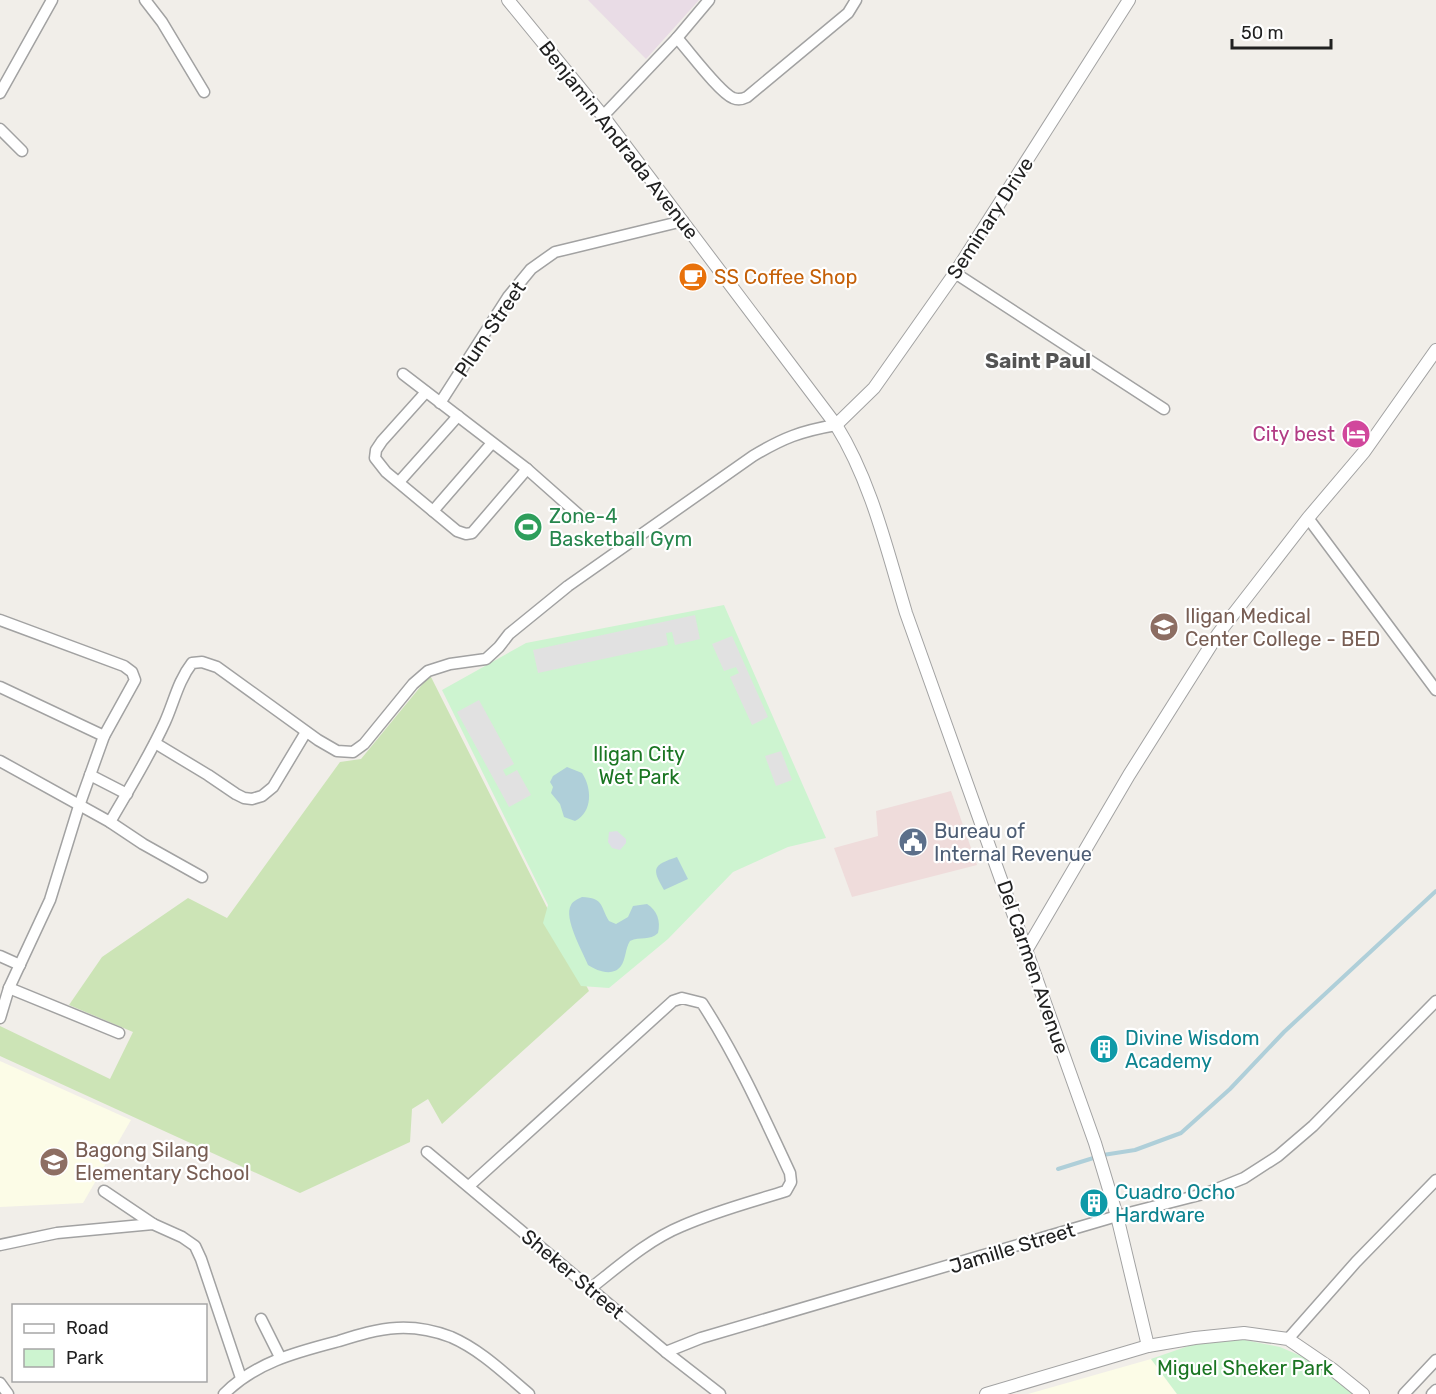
<svg xmlns="http://www.w3.org/2000/svg" width="1436" height="1394" font-family="Rubik,sans-serif">
  <style>
    .commercial { fill: #efdcdb }
    .industrial { fill: #e9dce6 }
    .education { fill: #fcfce7 }
    .grass { fill: #cce4b6 }
    .park { fill: #cdf4d0 }
    .parking { fill: #e1e1e1 }
    .plaza { fill: #dedee6 }
    .water { fill: #afcfd9 }
    .lines { fill: none; stroke-linecap: round; stroke-linejoin: round }
    .stream { stroke: #afcfd9; stroke-width: 4 }
    .minor-casing { stroke: #a2a2a2; stroke-width: 13 }
    .tertiary-casing { stroke: #a2a2a2; stroke-width: 14 }
    .minor { stroke: #fff; stroke-width: 10 }
    .tertiary { stroke: #fff; stroke-width: 12 }
    .labels { text-anchor: middle; dominant-baseline: central; stroke-width: 4.5; stroke-linejoin: round; paint-order: stroke }
    .street-label { font-size: 20px; fill: #212121; stroke: #fff }
    .food-label { font-size: 20px; fill: #c56008; stroke: #fff; text-anchor: start }
    .hotel-label { font-size: 20px; fill: #b23c85; stroke: #fff; text-anchor: end }
    .leisure-label { font-size: 20px; fill: #27864d; stroke: #fff; text-anchor: start }
    .education-label { font-size: 20px; fill: #785e54; stroke: #fff; text-anchor: start }
    .park-label { font-size: 20px; fill: #1a7522; stroke: #fff }
    .service-label { font-size: 20px; fill: #4e5e75; stroke: #fff; text-anchor: start }
    .culture-label { font-size: 20px; fill: #0d838f; stroke: #fff; text-anchor: start }
    .neighbourhood-label { font-size: 21px; font-weight: bold; fill: #545454; stroke: #fff }
  </style>
  <rect width="100%" height="100%" fill="#f1eee9"/>
  <polygon class="commercial" points="951,791 977,865 852,897 834,848 878,836 876,811"/>
  <polygon class="industrial" points="588,0 699,0 646,59"/>
  <g class="education">
    <polygon points="0,1061 131,1120 83,1203 0,1207"/>
    <polygon points="1151,1359 1177,1394 1028,1394"/>
  </g>
  <polygon class="grass" points="430,675 589,991 442,1124 428,1099 412,1109 410,1142 300,1193 0,1056 0,1026 110,1079 133,1032 69,1005 102,957 188,898 227,918 340,762 361,759"/>
  <g class="park">
    <polygon points="724,605 826,838 788,847 733,872 668,939 609,988 581,986 543,923 548,905 442,690 526,643"/>
    <polygon points="1240,1339 1280,1347 1308,1359 1353,1394 1177,1394 1151,1359 1194,1344"/>
  </g>
  <g class="parking">
    <polygon points="695,615 700,639 675,645 672,632 666,633 668,645 538,673 533,650"/>
    <polygon points="732,636 768,717 752,725 730,677 739,673 736,667 724,671 712,644"/>
    <polygon points="479,700 514,764 503,770 506,776 517,770 531,795 509,807 457,712"/>
    <polygon points="781,751 792,780 776,786 765,756"/>
  </g>
  <polygon class="plaza" points="617,831 626,839 626,843 620,850 612,848 608,842 609,832"/>
  <g class="water">
    <path d="M567,767l15,6c10,15 11,39 -7,48l-11,-4 -4,-13 -9,-11 2,-6 -3,-5 3,-6z"/>
    <path d="M677,857l11,22 -24,11c-13,-22 -11,-25 13,-33z"/>
    <path d="M582,897c22,1 18,9 27,24l7,3 12,-7 5,-11 14,-2c10,6 14,17 11,29 -8,8 -18,3 -28,8 -5,8 -4,18 -9,25 -8,11 -24,5 -33,-1 -5,-13 -25,-47 -17,-60 2,-4 7,-6 11,-8z"/>
  </g>
  <g class="lines">
    <polyline class="stream" points="1058,1169 1103,1155 1135,1150 1181,1133 1230,1089 1284,1032 1436,891"/>
    <g class="minor-casing">
      <g id="minor">
        <polyline points="145,0 162,22 204,92"/>
        <path d="M677,38c12,13 42,54 56,60 5,2 10,1 14,-1l101,-84 8,-13"/>
        <polyline points="0,93 52,0"/>
        <polyline points="603,116 677,38 709,0"/>
        <polyline points="0,129 22,151"/>
        <polyline points="955,273 1164,409"/>
        <polyline points="403,374 527,469 579,515"/>
        <polyline points="426,392 382,441 376,450 375,458 386,472 457,531 466,534 472,533 527,469"/>
        <polyline points="440,403 508,297 531,269 555,252 683,221"/>
        <polyline points="399,482 458,416"/>
        <polyline points="433,511 492,443"/>
        <polyline points="1308,518 1436,690"/>
        <polyline points="0,620 124,666 132,672 135,680 104,736 79,806 50,900 9,988 0,1018"/>
        <polyline points="0,687 104,736"/>
        <polyline points="155,743 208,775 236,794 244,798 252,799 262,796 273,787 306,732"/>
        <polyline points="0,761 110,822 143,844 202,877"/>
        <polyline points="90,775 127,794"/>
        <path d="M110,822c19,-33 39,-65 55,-100 9,-20 13,-41 27,-59l10,-1 15,5 101,73 19,11 16,1 11,-8 49,-60 15,-13 22,-7 36,-5 13,-12 10,-13 59,-48 185,-130c30,-18 48,-25 83,-31"/>
        <polyline points="0,956 20,965"/>
        <polyline points="9,988 119,1033"/>
        <polyline points="427,1152 666,1352 720,1394"/>
        <path d="M469,1186l204,-185 9,-3 20,5c35,54 61,112 88,170l1,9 -5,9c-35,11 -70,20 -104,35 -34,14 -63,40 -91,62"/>
        <polyline points="104,1191 153,1224"/>
        <polyline points="0,1245 57,1233 153,1224 182,1237 195,1246 201,1259 241,1378"/>
        <polyline points="261,1319 280,1357"/>
        <polyline points="1288,1339 1356,1262 1436,1180"/>
        <polyline points="666,1352 701,1338 1117,1216 1207,1193 1244,1178 1278,1156 1313,1126 1436,1001"/>
        <polyline points="0,1383 8,1394"/>
        <path d="M224,1394c32,-32 73,-42 115,-53 19,-6 38,-12 58,-13 18,-1 38,3 54,9 30,13 54,37 78,57"/>
        <polyline points="1404,1394 1436,1360"/>
        <polyline points="1432,1394 1436,1390"/>
      </g>
    </g>
    <g class="tertiary-casing">
      <g id="tertiary">
        <path d="M508,0l95,116 233,309c35,56 51,125 70,188l189,530 22,73 31,130"/>
        <polyline points="836,425 874,388 955,273 1129,0"/>
        <polyline points="1027,949 1129,775 1218,634 1308,518 1364,452 1436,350"/>
        <polyline points="986,1394 1148,1346 1195,1338 1244,1333 1288,1339 1332,1369 1363,1394"/>
      </g>
    </g>
    <use href="#minor" class="minor"/>
    <use href="#tertiary" class="tertiary"/>
  </g>
  <defs>
    <g id="cafe-disc" transform="scale(1.5)"><circle r="9.5" fill="#e8710a" stroke="#fff"/><path d="M-5.5-4.5H6V0H3Q3 3.5 0 3.5H-2.5Q-5.5 3.5-5.5 0ZM3-3.2v2h1.7v-2ZM-6 4.5H4V6H-6Z" fill="#fff"/></g>
    <g id="hotel-disc" transform="scale(1.5)"><circle r="9.5" fill="#d1479c" stroke="#fff"/><path d="M-6-4.5h1.5V1H6V5H4.5V3h-9V5H-6ZM-4 0a1.8 1.8 0 1 1 3.6 0ZM.5 0V-2.5h3Q6-2.5 6 0Z" fill="#fff"/></g>
    <g id="stadium-disc" transform="scale(1.5)"><circle r="9.5" fill="#2e9e5b" stroke="#fff"/><path d="M0-5a6.5 5 0 1 0 0 10a6.5 5 0 1 0 0-10ZM-3.5-1.8h7v3.6h-7Z" fill="#fff"/></g>
    <g id="school-disc" transform="scale(1.5)"><circle r="9.5" fill="#8d6e63" stroke="#fff"/><path d="M0-5L7-2L0 1L-7-2ZM-4 1L0 2.5L4 1V4Q0 6-4 4Z" fill="#fff"/></g>
    <g id="civic-disc" transform="scale(1.5)"><circle r="9.5" fill="#5c6f8a" stroke="#fff"/><path d="M-.6-6.5H3V-4.5H.6V-3L4-1V1h2V6H-6V1h2V-1L-.6-3ZM-1.2 2.5V6h2.4V2.5Z" fill="#fff"/></g>
    <g id="building-disc" transform="scale(1.5)"><circle r="9.5" fill="#0f9aa8" stroke="#fff"/><path d="M-4-6H4V6H1V3H-1V6H-4ZM-2.5-4.3h1.7v1.8h-1.7ZM.8-4.3h1.7v1.8H.8ZM-2.5-1h1.7V.8h-1.7ZM.8-1h1.7V.8H.8Z" fill="#fff"/></g>
  </defs>
  <g fill-rule="evenodd">
    <use href="#cafe-disc" x="693" y="277"/>
    <use href="#hotel-disc" x="1356" y="434"/>
    <use href="#stadium-disc" x="528" y="527"/>
    <use href="#school-disc" x="1164" y="627"/>
    <use href="#civic-disc" x="913" y="842"/>
    <use href="#building-disc" x="1104" y="1049"/>
    <use href="#school-disc" x="54" y="1162"/>
    <use href="#building-disc" x="1094" y="1203"/>
  </g>
  <g class="labels">
    <g class="street-label">
      <text transform="translate(619 140) rotate(52)">Benjamin Andrada Avenue</text>
      <text transform="translate(990 218) rotate(-57)">Seminary Drive</text>
      <text transform="translate(490 329) rotate(-56)">Plum Street</text>
      <text transform="translate(1033 967) rotate(71)">Del Carmen Avenue</text>
      <text transform="translate(1012 1248) rotate(-17)">Jamille Street</text>
      <text transform="translate(573 1274) rotate(40)">Sheker Street</text>
    </g>
    <g class="food-label">
      <text x="714" y="277">SS Coffee Shop</text>
    </g>
    <g class="hotel-label">
      <text x="1335" y="434">City best</text>
    </g>
    <g class="leisure-label">
      <text x="549" y="516">Zone-4<tspan x="549" dy="23">Basketball Gym</tspan></text>
    </g>
    <g class="education-label">
      <text x="1185" y="616">Iligan Medical<tspan x="1185" dy="23">Center College - BED</tspan></text>
      <text x="75" y="1150">Bagong Silang<tspan x="75" dy="23">Elementary School</tspan></text>
    </g>
    <g class="park-label">
      <text x="639" y="754">Iligan City<tspan x="639" dy="23">Wet Park</tspan></text>
      <text x="1245" y="1368">Miguel Sheker Park</text>
    </g>
    <g class="service-label">
      <text x="934" y="831">Bureau of<tspan x="934" dy="23">Internal Revenue</tspan></text>
    </g>
    <g class="culture-label">
      <text x="1125" y="1038">Divine Wisdom<tspan x="1125" dy="23">Academy</tspan></text>
      <text x="1115" y="1192">Cuadro Ocho<tspan x="1115" dy="23">Hardware</tspan></text>
    </g>
    <g class="neighbourhood-label">
      <text x="1038" y="360">Saint Paul</text>
    </g>
  </g>
  <rect x="12" y="1304" width="195" height="78" fill="#ffffff" stroke="#a6a6a6" stroke-width="1.5"/>
  <rect x="24" y="1324" width="30" height="9" fill="#ffffff" stroke="#a6a6a6" stroke-width="1.5"/>
  <text x="66" y="1334" font-size="18" fill="#212121">Road</text>
  <rect x="24" y="1349" width="30" height="18" fill="#cdf4d0" stroke="#a6a6a6" stroke-width="1.5"/>
  <text x="66" y="1364" font-size="18" fill="#212121">Park</text>
  <path d="M1232 39v9h99v-9" fill="none" stroke="#212121" stroke-width="3"/>
  <text x="1241" y="39" font-size="18" fill="#212121" stroke="#ffffff" stroke-width="4.5" paint-order="stroke">50 m</text>
</svg>
